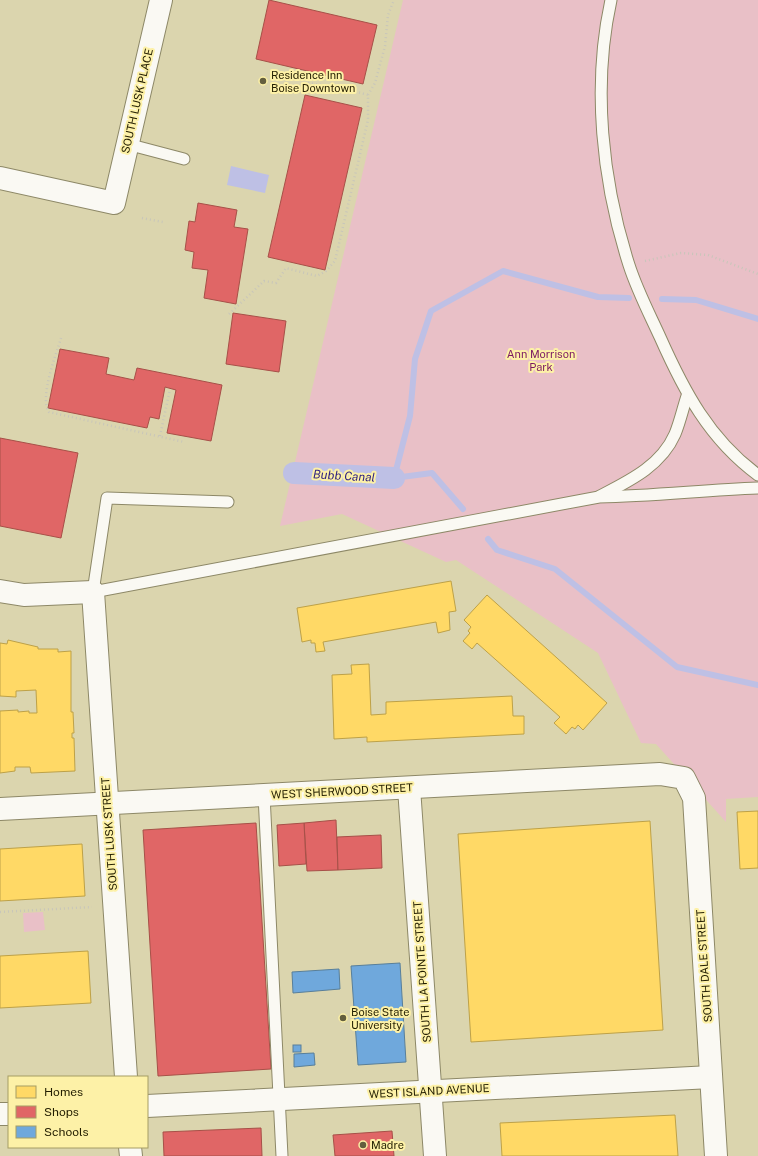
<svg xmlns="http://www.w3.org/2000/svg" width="758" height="1156" font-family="'Public Sans',sans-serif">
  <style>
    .green { fill: #e9c0c7 }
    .water { fill: #bec0e5 }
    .homes { fill: #ffd966; stroke: #bda148 }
    .shops { fill: #e06666; stroke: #a75048 }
    .schools { fill: #6fa8dc; stroke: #587f9a }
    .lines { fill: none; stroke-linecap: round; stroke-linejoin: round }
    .stream { stroke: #bec0e5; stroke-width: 6 }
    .canal { stroke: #bec0e5; stroke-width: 22 }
    .lane-casing { stroke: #8d8867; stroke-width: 13 }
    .street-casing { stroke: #8d8867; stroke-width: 24 }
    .secondary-casing { stroke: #8d8867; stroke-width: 24 }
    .path { stroke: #c8c6ba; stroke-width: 2.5; stroke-dasharray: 1 3; stroke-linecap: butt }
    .lane { stroke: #faf9f3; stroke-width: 11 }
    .street { stroke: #faf9f3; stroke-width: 22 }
    .secondary { stroke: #faf9f3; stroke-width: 22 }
    .poi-dot { fill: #635e3e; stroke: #fdf1a7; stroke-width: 1.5 }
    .labels { text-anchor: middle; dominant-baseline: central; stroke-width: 4; stroke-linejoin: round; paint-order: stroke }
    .poi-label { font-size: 11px; fill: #231e01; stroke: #fdf1a7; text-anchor: start }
    .street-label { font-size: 11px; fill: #231e01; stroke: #fdf1a7 }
    .park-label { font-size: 11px; fill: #7b1863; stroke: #fdf1a7 }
    .water-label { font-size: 12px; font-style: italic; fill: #2d1f80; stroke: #fdf1a7 }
  </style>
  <rect width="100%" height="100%" fill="#dbd5ae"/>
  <g class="green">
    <polygon points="403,0 758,0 758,797 726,799 726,822 656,744 641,743 598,653 456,560 446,562 342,514 280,526"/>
    <polygon points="43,912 45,930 24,932 23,913"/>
  </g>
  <polygon class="water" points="231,166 269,175 265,193 227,185"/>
  <g class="homes">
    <polygon points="451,581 456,611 449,612 450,630 438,633 436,622 323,642 325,651 316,652 315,643 311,643 311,640 302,642 297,608"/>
    <polygon points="487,595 607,703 583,730 578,725 575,729 572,727 566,734 554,723 560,717 477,643 472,649 463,641 470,633 468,631 471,627 464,620"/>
    <polygon points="8,640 38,647 38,649 58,649 58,652 71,651 71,712 73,712 74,733 72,733 72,738 74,738 75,771 31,773 30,767 15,767 15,771 0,773 0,711 18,710 18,712 29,711 29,713 37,713 36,690 16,691 16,697 0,696 0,643 7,644"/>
    <polygon points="369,664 371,715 386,714 386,702 512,696 513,716 524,716 524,734 367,742 367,737 334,739 332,675 352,674 351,665"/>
    <polygon points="758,811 758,868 740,869 737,812"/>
    <polygon points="650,821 663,1030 471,1042 458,834"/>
    <polygon points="82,844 85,896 0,901 0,849"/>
    <polygon points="88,951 91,1003 0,1008 0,956"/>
    <polygon points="675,1115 678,1156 502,1156 500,1123"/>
  </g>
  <g class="shops">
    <polygon points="269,0 377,25 363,84 256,59"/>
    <polygon points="305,95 362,108 325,270 268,257"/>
    <polygon points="198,203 237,210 234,227 248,229 236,304 204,298 208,270 192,268 194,252 185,250 189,221 195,222"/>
    <polygon points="233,313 286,321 279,372 226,364"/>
    <polygon points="60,349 109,358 106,374 134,380 137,368 222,385 211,441 167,433 176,390 165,387 159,419 150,417 147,428 48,408"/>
    <polygon points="0,438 78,453 61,538 0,526"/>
    <polygon points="336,820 338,870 307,871 304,823"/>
    <polygon points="256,823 271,1069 158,1076 143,830"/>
    <polygon points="304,823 306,864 279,866 277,825"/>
    <polygon points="381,835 382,868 338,870 337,837"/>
    <polygon points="261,1128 262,1156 164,1156 163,1132"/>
    <polygon points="392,1131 394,1156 335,1156 333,1135"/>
  </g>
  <g class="schools">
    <polygon points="400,963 406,1062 358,1065 351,966"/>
    <polygon points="339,969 340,989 293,993 292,972"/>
    <rect x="293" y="1045" width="8" height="7"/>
    <polygon points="314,1053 315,1065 294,1067 294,1054"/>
  </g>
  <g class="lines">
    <g class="stream">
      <polyline points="662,299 696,300 758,319"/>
      <polyline points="463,509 432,473 394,478 410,416 415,359 431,311 503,271 598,297 629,298"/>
      <polyline points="488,539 497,550 555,569 677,667 758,685"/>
    </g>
    <polyline class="canal" points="294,473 394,478"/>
    <g class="lane-casing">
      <g id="lane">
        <path d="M611,0c-19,86 -9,181 18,265 8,25 20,48 31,72 24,54 49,102 98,138"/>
        <polyline points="127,144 184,159"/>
        <path d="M600,496c29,-15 61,-30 75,-62 5,-12 8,-26 12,-38"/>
        <path d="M228,502l-121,-4 -14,94 506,-95c53,-1 106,-7 159,-9"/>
        <polyline points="264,795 282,1156"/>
      </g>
    </g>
    <g class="street-casing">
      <g id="street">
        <polyline points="0,178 114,203 161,0"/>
        <polyline points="93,592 126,1077"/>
        <polyline points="409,788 435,1156"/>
        <polyline points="0,809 660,774 684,778 694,798 716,1156"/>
        <polyline points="147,1106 711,1077"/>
        <polyline points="0,1114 9,1114"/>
        <polyline points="130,1147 131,1156"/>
      </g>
    </g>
    <g class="secondary-casing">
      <polyline id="secondary" points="0,591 24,595 93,592"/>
    </g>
    <g class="path">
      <polyline points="308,83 343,88 368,95"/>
      <polyline points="142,218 163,222"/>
      <polyline points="645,261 681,253 708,255 758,274"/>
      <polyline points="229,314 264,281 276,283 286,268 317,276 326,271 335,261 368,120 368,95 375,83 385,46 388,15 394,0"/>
      <path d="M61,338c-5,17 -22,60 -12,74l135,30"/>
      <polyline points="160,436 170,389"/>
      <polyline points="0,912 92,907"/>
    </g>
    <use href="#lane" class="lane"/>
    <use href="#street" class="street"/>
    <use href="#secondary" class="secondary"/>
  </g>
  <g class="poi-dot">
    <circle cx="263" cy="81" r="4"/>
    <circle cx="343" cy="1018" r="4"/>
    <circle cx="363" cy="1145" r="4"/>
  </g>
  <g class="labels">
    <g class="poi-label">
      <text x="271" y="75">Residence Inn<tspan x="271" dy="13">Boise Downtown</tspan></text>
      <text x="351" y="1012">Boise State<tspan x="351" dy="13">University</tspan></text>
      <text x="371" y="1145">Madre</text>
    </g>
    <g class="street-label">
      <text transform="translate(137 101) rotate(-77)">SOUTH LUSK PLACE</text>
      <text transform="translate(342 791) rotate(-3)">WEST SHERWOOD STREET</text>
      <text transform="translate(109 834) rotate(-94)">SOUTH LUSK STREET</text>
      <text transform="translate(704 966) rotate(-94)">SOUTH DALE STREET</text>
      <text transform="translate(422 972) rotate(-94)">SOUTH LA POINTE STREET</text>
      <text transform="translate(429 1091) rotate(-3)">WEST ISLAND AVENUE</text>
    </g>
    <g class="park-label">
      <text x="541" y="354">Ann Morrison<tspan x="541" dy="13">Park</tspan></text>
    </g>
    <g class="water-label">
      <text transform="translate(344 476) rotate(3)">Bubb Canal</text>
    </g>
  </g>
  <rect x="8" y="1076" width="140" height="72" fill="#fdf1a7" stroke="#a69d65"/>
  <rect x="16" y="1086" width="20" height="12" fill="#ffd966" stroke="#a69d65"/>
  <text x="44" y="1096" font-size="12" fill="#231e01">Homes</text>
  <rect x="16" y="1106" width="20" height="12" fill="#e06666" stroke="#a69d65"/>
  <text x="44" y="1116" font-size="12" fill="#231e01">Shops</text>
  <rect x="16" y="1126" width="20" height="12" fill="#6fa8dc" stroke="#a69d65"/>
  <text x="44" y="1136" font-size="12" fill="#231e01">Schools</text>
</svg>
